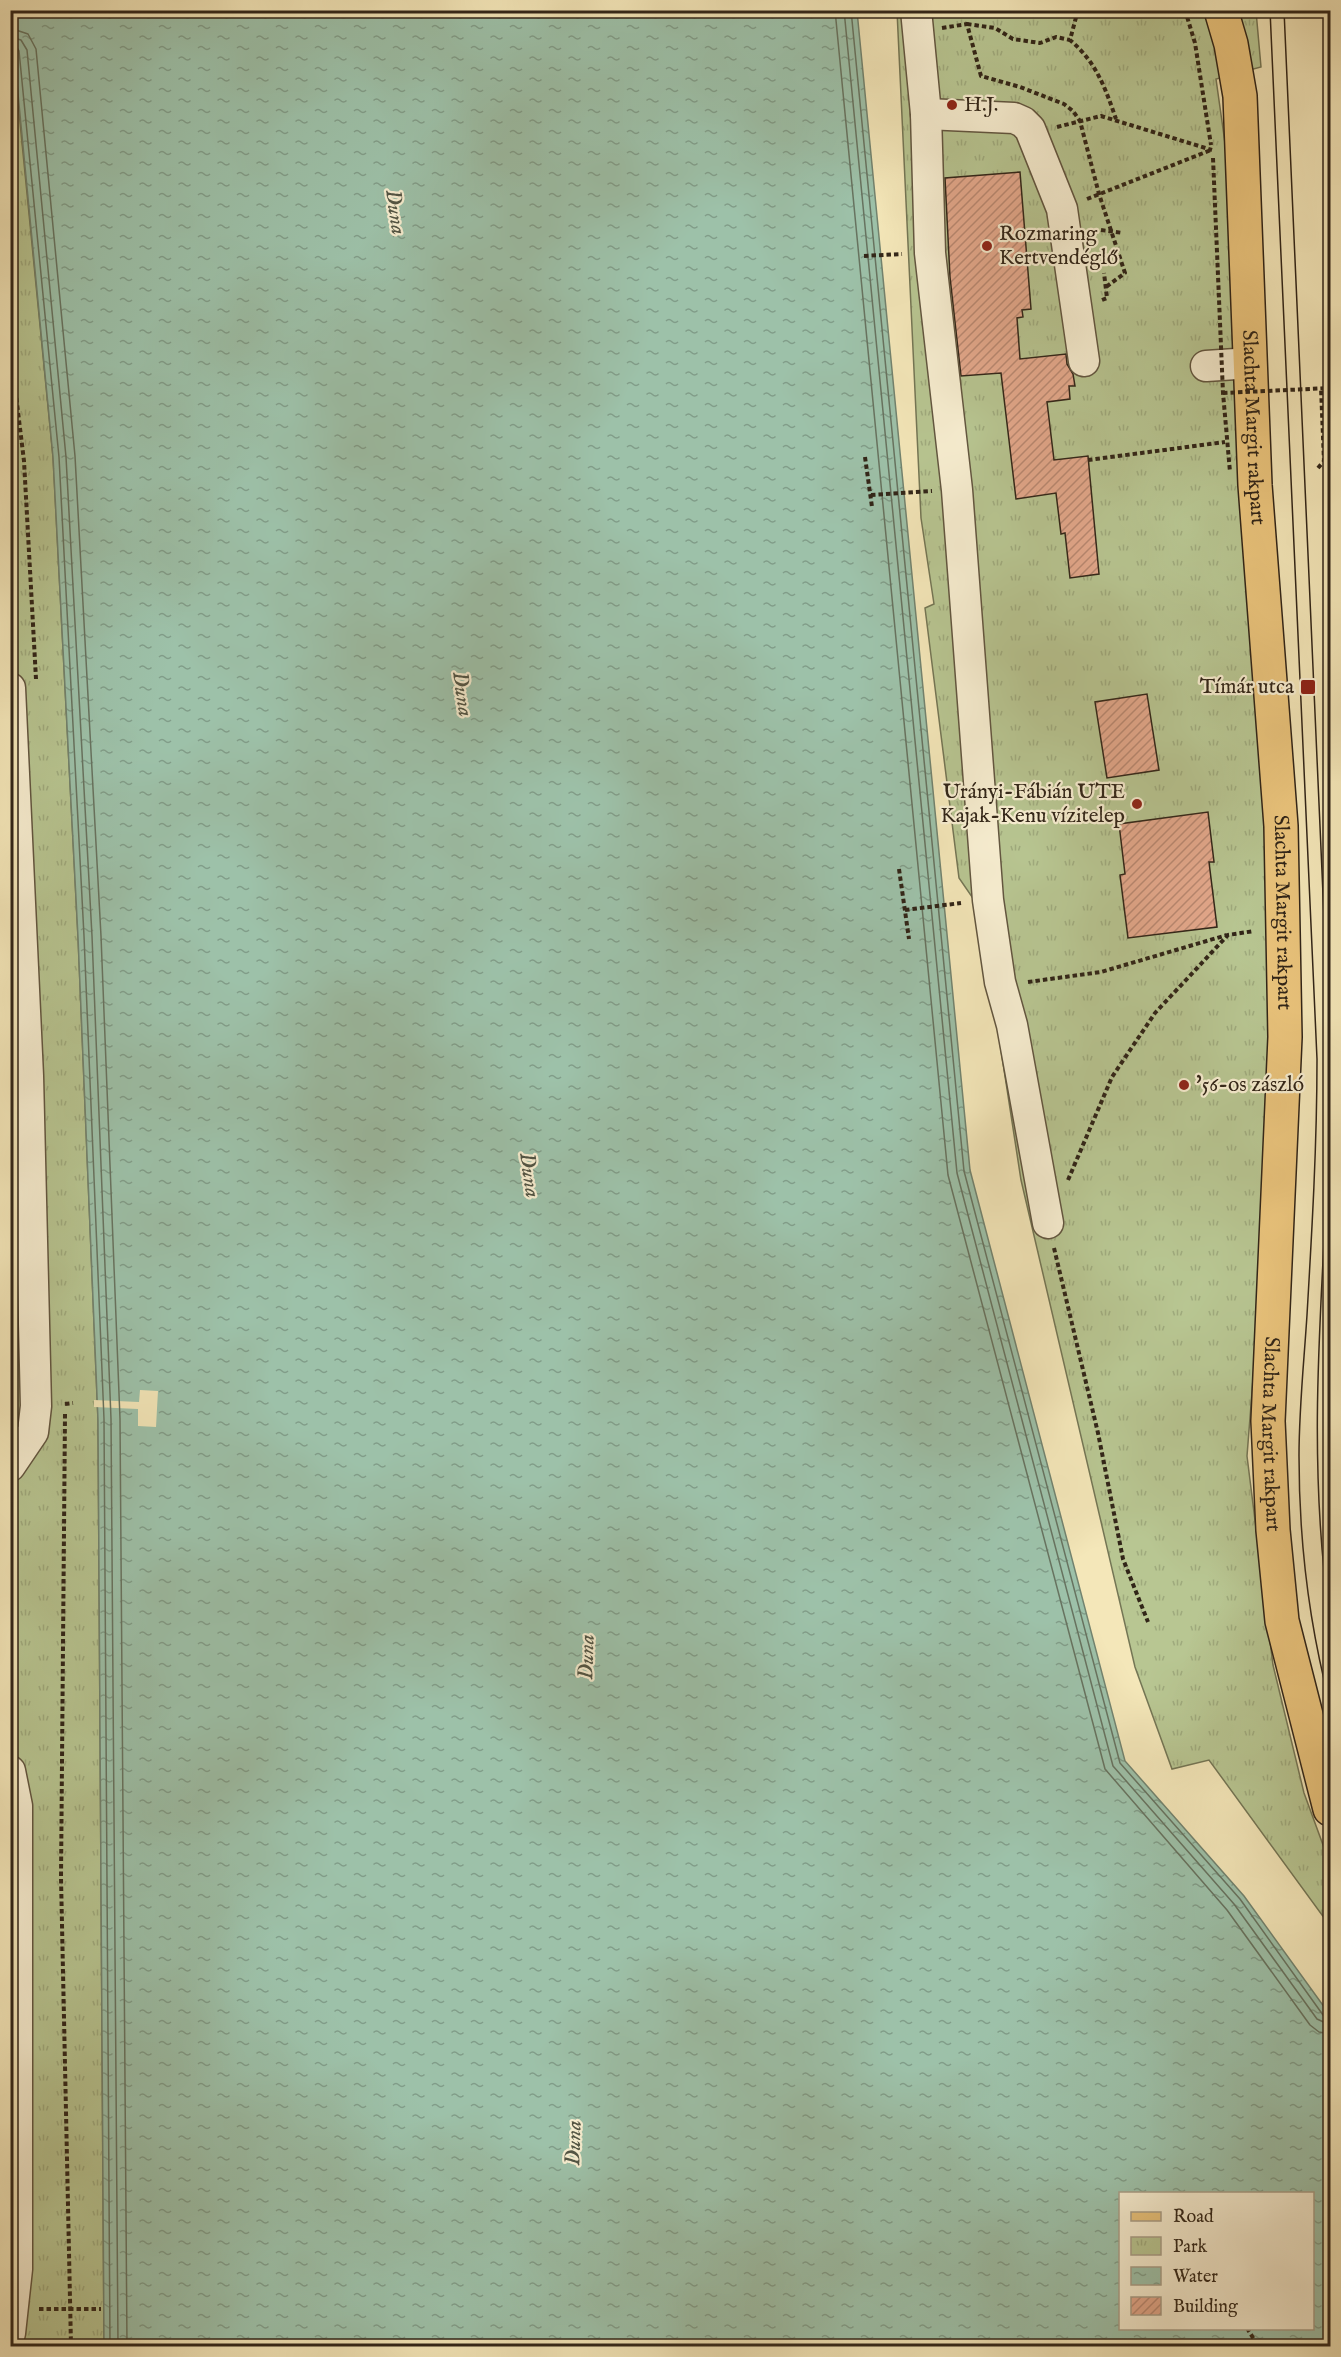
<svg xmlns="http://www.w3.org/2000/svg" width="1341" height="2357" font-family="'IM FELL English',serif">
  <style>
    .park { fill: url(#park-tufts); stroke: #747655; stroke-width: 1.5 }
    .water { fill: url(#water-ripples); stroke: #72836f; stroke-width: 1.5; fill-rule: evenodd }
    .pier { fill: #f4e7b9 }
    .lines { fill: none; stroke-linecap: round; stroke-linejoin: round }
    .shore { stroke: #677360; stroke-width: 1.5 }
    .building { fill: url(#building-hatch); stroke: #312518; stroke-width: 1.5 }
    .minor-casing { stroke: #625640; stroke-width: 33 }
    .major-casing { stroke: #312518; stroke-width: 36 }
    .path { stroke: #312518; stroke-width: 4; stroke-dasharray: 4.5 3; stroke-linecap: butt }
    .minor { stroke: #f8efd2; stroke-width: 30 }
    .major { stroke: #eac47c; stroke-width: 33 }
    .tram { stroke: #312518; stroke-width: 1.5 }
    .path-bridge { stroke: #312518; stroke-width: 4; stroke-dasharray: 4.5 3; stroke-linecap: butt }
    .poi-dot { fill: #8f2418; stroke: #f8efd2; stroke-width: 2 }
    .labels { text-anchor: middle; dominant-baseline: central; stroke-width: 4.5; stroke-linejoin: round; paint-order: stroke }
    .poi-label { font-size: 21px; fill: #312518; stroke: #f8efd2; text-anchor: start }
    .street-label { font-size: 21px; fill: #312518; stroke: #f8efd2 }
    .water-label { font-size: 22px; font-style: italic; fill: #515444; stroke: #f8efd2 }
  </style>
  <defs>
    <pattern id="park-tufts" width="24" height="20" patternUnits="userSpaceOnUse" patternTransform="scale(1.5)"><rect width="24" height="20" fill="#b8c692"/><path d="M3 7l-1-3M5 7V3M7 7l1-3M15 17l-1-3M17 17v-4M19 17l1-3" fill="none" stroke="#9faa7d"/></pattern>
    <pattern id="water-ripples" width="26" height="14" patternUnits="userSpaceOnUse" patternTransform="scale(1.5)"><rect width="26" height="14" fill="#9dc1a9"/><path d="M2 4q2-2 4 0t4 0M15 11q2-2 4 0t4 0" fill="none" stroke="#819d89"/></pattern>
    <pattern id="building-hatch" width="6" height="6" patternUnits="userSpaceOnUse" patternTransform="scale(1.5)"><rect width="6" height="6" fill="#e5a98d"/><path d="M-1 1l2-2M0 6l6-6M5 7l2-2" fill="none" stroke="#ba8972"/></pattern>
  </defs>
  <rect width="100%" height="100%" fill="#f4e7b9"/>
  <filter id="stains"><feTurbulence type="fractalNoise" baseFrequency=".00333" numOctaves="4"/><feColorMatrix values="0 0 0 0 .2 0 0 0 0 .09 0 0 0 0 .02 0 0 0 .5 -.17"/></filter>
  <radialGradient id="worn" r=".72"><stop offset=".6" stop-color="#630" stop-opacity="0"/><stop offset="1" stop-color="#630" stop-opacity=".3"/></radialGradient>
  <g class="park">
    <polygon points="897,11 1256,11 1261,67 1216,79 1226,150 1283,996 1247,1456 1273,1665 1304,1793 1330,1864 1330,1926 1209,1760 1172,1769 1135,1667 1021,1180 979,907 959,878 925,608 934,604 921,518"/>
    <polygon points="10,21 53,457 78,937 98,1420 104,2346 10,2346"/>
  </g>
  <path class="water" d="M10,11h847l113,1159 155,591 119,135 86,119v331h-1226l-6,-926 -20,-483 -25,-480zM1120,2194h192v134h-192z"/>
  <polygon class="pier" points="140,1390 158,1391 156,1427 138,1426 138,1409 94,1407 94,1400 139,1402"/>
  <g class="lines">
    <g class="shore">
      <polyline points="835,10 948,1175 1105,1769 1227,1910 1310,2025 1319,2032 1330,2034"/>
      <polyline points="844,10 957,1173 1113,1766 1234,1904 1317,2019 1330,2025"/>
      <polyline points="851,10 964,1171 1120,1763 1240,1899 1323,2015 1330,2017"/>
      <polyline points="10,28 28,34 36,49 75,456 101,936 120,1419 127,2346"/>
      <polyline points="10,37 21,40 27,50 66,457 92,936 111,1419 118,2346"/>
      <polyline points="10,44 16,46 19,51 59,457 84,936 104,1419 110,2346"/>
    </g>
  </g>
  <g class="building">
    <polygon points="1020,172 1031,309 1022,310 1023,317 1017,318 1020,359 1066,354 1067,364 1073,374 1075,386 1069,386 1070,399 1047,402 1054,460 1088,456 1099,574 1070,578 1065,533 1061,534 1056,493 1016,499 1001,373 961,376 950,277 945,178"/>
    <polygon points="1147,694 1159,770 1107,778 1095,702"/>
    <polygon points="1208,812 1214,862 1209,862 1217,927 1128,938 1120,875 1125,874 1119,824"/>
  </g>
  <g class="lines">
    <g class="minor-casing">
      <g id="minor">
        <polyline points="916,10 926,114 930,253 957,490 988,900 1000,982 1012,1025 1048,1223"/>
        <polyline points="926,114 1014,118 1023,122 1030,129 1062,209 1084,361"/>
        <polyline points="1206,366 1251,363"/>
        <polyline points="10,688 28,1076 36,1406 33,1432 10,1466"/>
        <polyline points="10,1771 17,1806 17,2269 10,2333"/>
      </g>
    </g>
    <g class="major-casing">
      <g id="major">
        <path id="s1" d="M1221,10l10,34 9,52 15,389 26,341 4,211 -17,384 5,109 9,91 48,188"/>
      </g>
    </g>
    <g class="path">
      <path d="M1078,10l-8,30c26,22 35,47 46,79"/>
      <polyline points="1185,10 1195,43 1211,145"/>
      <polyline points="967,24 995,28 1013,39 1040,43 1056,37 1070,40"/>
      <polyline points="942,28 967,24 981,76 1020,87 1064,104 1073,111 1080,121 1099,194 1125,273 1106,287"/>
      <polyline points="1057,127 1101,116 1212,150"/>
      <polyline points="1087,199 1211,150"/>
      <polyline points="1101,230 1123,233"/>
      <polyline points="864,256 902,254"/>
      <polyline points="1102,300 1107,298 1104,273"/>
      <polyline points="10,346 24,461 36,679"/>
      <polyline points="865,457 872,507"/>
      <polyline points="1088,460 1225,442"/>
      <polyline points="1318,468 1324,461 1321,388"/>
      <polyline points="871,495 932,491"/>
      <polyline points="899,869 909,939"/>
      <polyline points="905,910 961,903"/>
      <polyline points="1028,982 1101,972 1227,935"/>
      <polyline points="1068,1180 1112,1077 1155,1013 1228,935 1254,931"/>
      <polyline points="1054,1248 1098,1433 1123,1559 1148,1622"/>
      <polyline points="65,1404 73,1403"/>
      <polyline points="65,1414 61,1878 71,2346"/>
      <polyline points="39,2309 101,2309"/>
      <polyline points="1247,2328 1258,2346"/>
    </g>
    <use href="#minor" class="minor"/>
    <use href="#major" class="major"/>
    <g class="tram">
      <path d="M1270,10l47,1049c0,86 -5,171 -10,256 -3,47 -8,93 -8,141 0,82 10,168 31,248"/>
      <polyline points="1284,10 1330,1053"/>
      <path d="M1330,1134c-8,162 -24,323 0,485"/>
    </g>
    <g class="path-bridge">
      <polyline points="1213,158 1223,393 1230,472"/>
      <polyline points="1223,393 1330,388"/>
    </g>
  </g>
  <g class="poi-dot">
    <circle cx="952" cy="105" r="6"/>
    <circle cx="987" cy="246" r="6"/>
    <rect x="1300" y="679" width="16" height="16" rx="3"/>
    <circle cx="1137" cy="804" r="6"/>
    <circle cx="1184" cy="1085" r="6"/>
  </g>
  <g class="labels">
    <g class="poi-label">
      <text x="964" y="105">H.J.</text>
      <text x="999" y="234">Rozmaring<tspan x="999" dy="24">Kertvendéglő</tspan></text>
      <text x="1294" y="687" text-anchor="end">Tímár utca</text>
      <text x="1125" y="792" text-anchor="end">Urányi-Fábián UTE<tspan x="1125" dy="24">Kajak-Kenu vízitelep</tspan></text>
      <text x="1196" y="1085">'56-os zászló</text>
    </g>
    <g class="street-label">
      <text stroke="none"><textPath href="#s1" startOffset="420">Slachta Margit rakpart</textPath></text>
      <text stroke="none"><textPath href="#s1" startOffset="906">Slachta Margit rakpart</textPath></text>
      <text stroke="none"><textPath href="#s1" startOffset="1428">Slachta Margit rakpart</textPath></text>
    </g>
    <g class="water-label">
      <text transform="translate(395 212) rotate(82)">Duna</text>
      <text transform="translate(462 694) rotate(82)">Duna</text>
      <text transform="translate(529 1175) rotate(82)">Duna</text>
      <text transform="translate(587 1657) rotate(-88)">Duna</text>
      <text transform="translate(574 2143) rotate(-88)">Duna</text>
    </g>
  </g>
  <rect width="1341" height="2357" fill="none" stroke="#f4e7b9" stroke-width="36"/>
  <rect x="12" y="12" width="1317" height="2333" fill="none" stroke="#312518" stroke-width="3"/>
  <rect x="18" y="18" width="1305" height="2321" fill="none" stroke="#312518" stroke-width="1.5"/>
  <rect x="1119" y="2192" width="195" height="138" fill="#f8efd2" stroke="#a89e88" stroke-width="1.5"/>
  <rect x="1131" y="2212" width="30" height="9" fill="#eac47c" stroke="#a89e88" stroke-width="1.5"/>
  <text x="1173" y="2222" font-size="18" fill="#312518">Road</text>
  <rect x="1131" y="2237" width="30" height="18" fill="url(#park-tufts)" stroke="#a89e88" stroke-width="1.5"/>
  <text x="1173" y="2252" font-size="18" fill="#312518">Park</text>
  <rect x="1131" y="2267" width="30" height="18" fill="url(#water-ripples)" stroke="#a89e88" stroke-width="1.5"/>
  <text x="1173" y="2282" font-size="18" fill="#312518">Water</text>
  <rect x="1131" y="2297" width="30" height="18" fill="url(#building-hatch)" stroke="#a89e88" stroke-width="1.5"/>
  <text x="1173" y="2312" font-size="18" fill="#312518">Building</text>
  <rect width="100%" height="100%" filter="url(#stains)"/>
  <rect width="100%" height="100%" fill="url(#worn)"/>
</svg>
